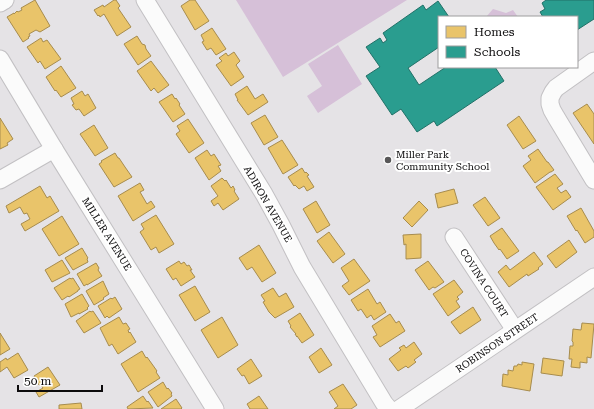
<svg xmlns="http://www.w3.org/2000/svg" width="594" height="409" font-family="'Roboto Serif',serif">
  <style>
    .green { fill: #d6c0d8 }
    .homes { fill: #e9c46a; stroke: #a78c4e }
    .schools { fill: #2a9d8f; stroke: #217168 }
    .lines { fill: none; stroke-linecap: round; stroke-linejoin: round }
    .minor-casing { stroke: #c2c0c3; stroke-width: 19 }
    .minor { stroke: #fbfbfb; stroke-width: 17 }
    .poi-dot { fill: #585758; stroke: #fff; stroke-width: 1.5 }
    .labels { text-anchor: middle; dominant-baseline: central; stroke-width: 4; stroke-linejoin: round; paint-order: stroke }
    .poi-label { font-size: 10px; fill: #0c0b0c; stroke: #fff; text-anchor: start }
    .street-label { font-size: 10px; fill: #0c0b0c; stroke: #fff }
  </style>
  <rect width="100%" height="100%" fill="#e5e3e6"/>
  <g class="green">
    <polygon points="236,0 407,0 283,77"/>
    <polygon points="493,9 506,13 513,10 518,17 486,17"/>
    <polygon points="338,45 362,84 318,113 307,96 322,86 308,64"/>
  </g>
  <g class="homes">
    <polygon points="35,0 50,26 40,32 36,30 29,34 30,36 28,37 29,38 23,42 7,17 14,13 14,14 17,11 18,12 22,10 21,8"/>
    <polygon points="114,0 116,0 120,6 118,8 131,27 117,36 104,14 100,17 99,15 98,16 94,10 103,5 104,7"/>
    <polygon points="190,0 195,0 209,21 195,30 181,6"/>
    <polygon points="212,28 226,49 216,55 211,48 207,50 202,42 204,41 201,35"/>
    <polygon points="137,36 142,44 145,45 146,49 151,56 138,65 124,44"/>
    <polygon points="41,38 43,42 47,40 61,59 45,69 40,61 38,63 27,47"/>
    <polygon points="234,52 240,61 236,65 244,77 231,86 216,65 222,61 219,58 226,53 228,56"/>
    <polygon points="151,61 169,85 158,93 154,88 151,91 137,71"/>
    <polygon points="61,66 76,88 61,97 56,90 55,91 46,77"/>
    <polygon points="247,86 255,99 263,94 268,102 248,115 237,100 238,100 235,94"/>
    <polygon points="82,91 85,96 88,94 96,108 84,116 79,109 76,110 72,105 74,104 71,98"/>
    <polygon points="172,94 175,99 176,98 180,104 179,105 185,114 173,122 159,102"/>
    <polygon points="587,104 594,114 594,144 573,113"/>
    <polygon points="265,115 278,137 264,145 251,123"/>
    <polygon points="519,116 536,141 523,149 507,125"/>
    <polygon points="0,118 13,139 7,143 8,145 0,149"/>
    <polygon points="188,119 204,143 189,153 176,134 180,131 177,126"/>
    <polygon points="94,125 108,148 95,156 80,134"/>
    <polygon points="282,140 298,165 283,174 268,148"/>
    <polygon points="538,149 547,162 548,162 554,170 551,172 550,172 535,183 523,166 531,160 528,156"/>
    <polygon points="207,150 211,156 214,154 221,165 218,166 221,171 209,180 195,158"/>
    <polygon points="115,153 118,158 119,158 125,167 132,177 114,187 99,164 102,162 101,161"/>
    <polygon points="302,168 305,173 306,172 309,175 307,176 314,187 307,191 304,186 299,189 295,185 294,186 288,177"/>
    <polygon points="555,174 563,184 557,188 561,193 566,190 571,197 553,210 536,187"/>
    <polygon points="222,178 225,181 226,180 231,188 233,186 235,190 234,191 239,199 223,210 218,203 214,206 211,201 218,196 211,186"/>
    <polygon points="140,183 144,190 140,192 147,204 151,201 155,207 133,221 118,196"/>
    <polygon points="40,186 47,198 50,196 59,211 25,231 21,224 30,219 27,213 24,214 20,207 9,213 6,206"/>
    <polygon points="454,189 458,203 438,208 435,194"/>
    <polygon points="485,197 500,218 488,226 473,205"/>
    <polygon points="316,201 330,225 317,233 303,209"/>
    <polygon points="419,201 428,210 412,227 403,218"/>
    <polygon points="581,208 594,231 594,237 585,243 577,230 576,231 567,216"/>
    <polygon points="156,215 174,244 159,253 156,247 151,250 140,232 144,229 141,224"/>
    <polygon points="62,216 79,244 59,256 42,229"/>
    <polygon points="502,228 519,251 507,259 500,249 499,250 494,243 490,236"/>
    <polygon points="329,232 345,254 333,263 317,241"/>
    <polygon points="421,234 421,258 406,259 406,244 404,245 403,235"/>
    <polygon points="569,240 577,252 556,268 547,256"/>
    <polygon points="259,245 276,273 262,282 252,267 247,270 239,258"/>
    <polygon points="82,248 88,258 87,259 88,262 73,270 65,258"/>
    <polygon points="534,252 543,264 538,268 539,269 528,276 527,274 509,287 498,272 506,265 510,270"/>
    <polygon points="354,259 370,281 349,295 342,286 349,281 341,268"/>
    <polygon points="62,260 70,273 52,282 45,270"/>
    <polygon points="179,261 181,264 184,262 187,266 189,265 192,270 190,270 195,277 181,286 176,278 173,280 166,269"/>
    <polygon points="428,261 444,282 435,288 433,287 429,290 415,270"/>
    <polygon points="96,263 99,268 98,270 102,276 87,285 87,284 84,286 77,274"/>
    <polygon points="70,278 71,279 73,278 80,289 78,290 78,291 69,297 68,296 62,300 54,288"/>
    <polygon points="454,280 463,292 457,297 459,299 456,301 460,307 448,316 433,294"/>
    <polygon points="103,281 109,294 103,298 104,299 94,305 86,291"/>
    <polygon points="195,286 210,312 195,321 179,295"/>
    <polygon points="273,288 279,297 286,293 294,307 275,318 269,312 263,302 265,301 261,295"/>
    <polygon points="368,289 377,304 380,302 386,312 374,320 371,315 367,318 361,309 358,311 351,300"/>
    <polygon points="82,294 89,306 87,308 88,309 79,314 79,313 71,317 65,304"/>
    <polygon points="115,297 122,309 109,318 107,316 105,318 98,306 111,298 112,299"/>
    <polygon points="473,307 481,320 460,334 451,322"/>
    <polygon points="90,311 91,312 93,311 101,323 84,333 76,321"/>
    <polygon points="300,313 314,335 302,343 297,336 297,337 295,334 296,334 290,327 291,326 288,321"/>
    <polygon points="390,314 396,323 399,321 405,331 380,347 373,337 377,335 372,326"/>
    <polygon points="119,317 123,324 126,323 130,329 128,330 129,333 130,332 136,342 118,354 112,344 109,346 100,328"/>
    <polygon points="222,317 238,345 218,358 201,330"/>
    <polygon points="582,323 594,324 591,358 587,357 587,363 580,362 580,368 571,367 572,359 569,359 570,346 573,346 573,342 572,341 573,329 581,330"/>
    <polygon points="0,333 10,349 0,355"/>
    <polygon points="414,342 422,354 414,360 416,362 408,368 406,366 398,371 389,359 401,350 399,348 404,345 406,348"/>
    <polygon points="321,348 332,365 319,373 309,357"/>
    <polygon points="142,351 146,358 147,357 157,371 156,372 160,378 138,392 121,364"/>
    <polygon points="18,353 28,370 14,378 7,367 0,372 0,362 6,358 7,360"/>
    <polygon points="543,358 564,361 562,376 541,373"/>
    <polygon points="251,359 262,376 249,384 244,375 242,376 237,369"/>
    <polygon points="522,362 534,364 530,391 502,386 503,374 508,375 508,370 513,371 514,366 517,366 518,364 522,365"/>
    <polygon points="48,367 60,385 39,397 36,392 43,388 41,385 39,385 34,376"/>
    <polygon points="163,382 167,389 168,388 172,393 171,394 172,396 158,407 148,392"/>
    <polygon points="343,384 357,405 351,409 334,409 338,406 329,392"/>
    <polygon points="143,396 147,402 148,401 153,408 128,409 127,407"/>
    <polygon points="259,396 268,409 250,409 247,404"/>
    <polygon points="176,399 182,408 181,409 161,409"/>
    <polygon points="81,403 82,409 59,409 59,405"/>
  </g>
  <g class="schools">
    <polygon points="546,0 594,0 594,19 577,30 577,17 543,17 540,12 545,9 542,3"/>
    <polygon points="438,1 449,17 439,17 439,47 408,68 419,85 446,67 495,67 504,81 437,126 434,121 417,132 401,109 392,115 366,76 380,67 366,47 380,38 383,43 387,40 383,33 423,5 426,10"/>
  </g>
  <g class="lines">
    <g class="minor-casing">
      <g id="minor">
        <polyline points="145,0 264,194 281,225 302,267 384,403 389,409"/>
        <polyline points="0,3 5,0"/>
        <polyline points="0,59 54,149 215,409"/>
        <polyline points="594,61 556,88 553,92 550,98 550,104 552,110 556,117 594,180"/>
        <polyline points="0,180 54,149"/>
        <polyline points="454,237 515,330"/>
        <polyline points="399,409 594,277"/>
      </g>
    </g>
    <use href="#minor" class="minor"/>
  </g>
  <circle class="poi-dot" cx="388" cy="160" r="4"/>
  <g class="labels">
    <g class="poi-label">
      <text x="396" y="154">Miller Park<tspan x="396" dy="12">Community School</tspan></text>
    </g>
    <g class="street-label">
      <text transform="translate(268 204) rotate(60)">ADIRON AVENUE</text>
      <text transform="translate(107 234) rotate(58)">MILLER AVENUE</text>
      <text transform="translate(484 283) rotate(57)">COVINA COURT</text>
      <text transform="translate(497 343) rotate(-34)">ROBINSON STREET</text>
    </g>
  </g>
  <rect x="438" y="16" width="140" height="52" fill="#ffffff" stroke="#9e9d9e"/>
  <rect x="446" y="26" width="20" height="12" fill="#e9c46a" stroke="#9e9d9e"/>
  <text x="474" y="36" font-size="12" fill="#0c0b0c">Homes</text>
  <rect x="446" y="46" width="20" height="12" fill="#2a9d8f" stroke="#9e9d9e"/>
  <text x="474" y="56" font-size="12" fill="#0c0b0c">Schools</text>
  <path d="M18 385v6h84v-6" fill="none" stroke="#0c0b0c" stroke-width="2"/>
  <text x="24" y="385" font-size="12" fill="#0c0b0c" stroke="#ffffff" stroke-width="3" paint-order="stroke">50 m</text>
</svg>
